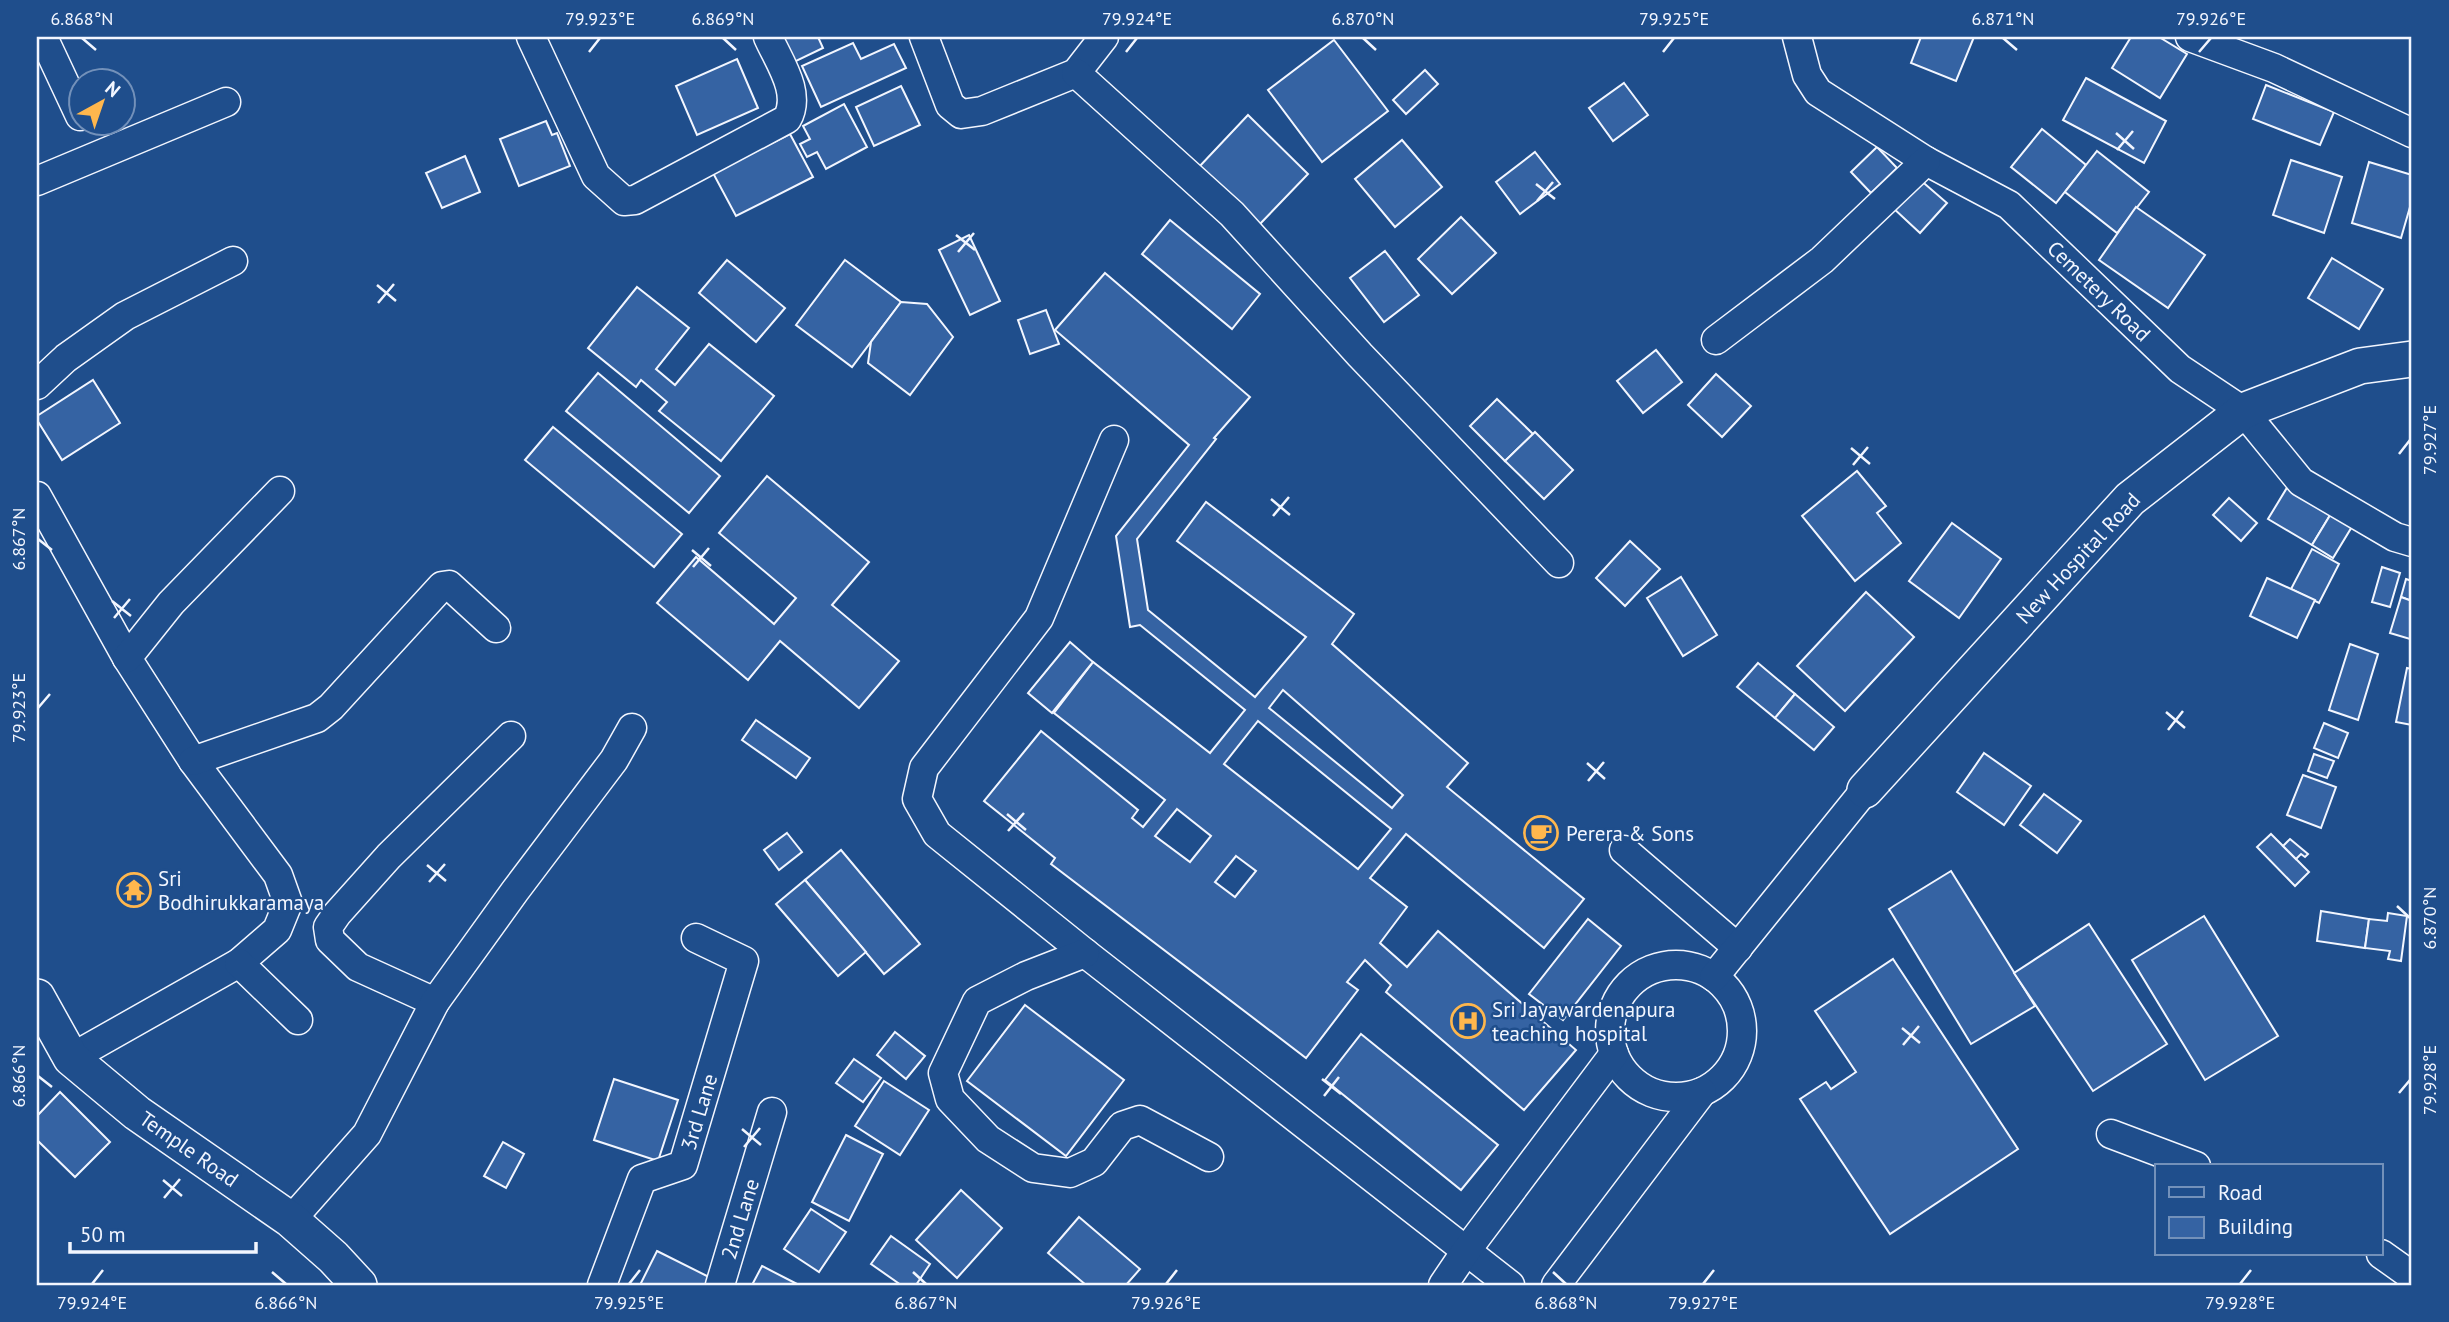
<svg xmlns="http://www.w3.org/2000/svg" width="2449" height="1322" font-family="'PT Sans',sans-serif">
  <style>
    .building { fill: #3563a3; stroke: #f2f6ff; stroke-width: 2; fill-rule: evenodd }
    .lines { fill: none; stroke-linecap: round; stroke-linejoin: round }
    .minor-casing { stroke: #f2f6ff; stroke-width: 31 }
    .major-casing { stroke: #f2f6ff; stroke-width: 38 }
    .minor { stroke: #1f4e8c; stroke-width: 28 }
    .major { stroke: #1f4e8c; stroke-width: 35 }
    .ticks { fill: none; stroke: #f2f6ff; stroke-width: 2.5 }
    .labels { text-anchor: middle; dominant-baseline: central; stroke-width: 5; stroke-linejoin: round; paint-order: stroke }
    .street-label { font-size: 21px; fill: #f2f6ff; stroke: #1f4e8c }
    .poi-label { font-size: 21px; fill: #f2f6ff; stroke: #1f4e8c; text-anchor: start }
    .neatline { fill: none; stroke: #f2f6ff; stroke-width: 2.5 }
    .ticks-label { font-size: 18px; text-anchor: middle; fill: #f2f6ff }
  </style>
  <rect width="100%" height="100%" fill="#1f4e8c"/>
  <g class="building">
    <polygon points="782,37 818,37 823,48 794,62"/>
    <polygon points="1921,37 1974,37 1956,81 1911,63"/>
    <polygon points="2131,37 2159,37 2187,54 2160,98 2112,68"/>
    <polygon points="1334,40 1388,111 1322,162 1268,90"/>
    <polygon points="853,43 861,59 894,44 906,68 821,107 802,66"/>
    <polygon points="737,59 758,108 697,135 676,86"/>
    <polygon points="1425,70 1438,84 1406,114 1393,100"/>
    <polygon points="2086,78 2166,121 2144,163 2063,120"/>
    <polygon points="1624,83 1648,115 1613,141 1589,108"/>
    <polygon points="2266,85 2334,112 2320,145 2253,119"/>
    <polygon points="901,86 920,125 874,146 856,107"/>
    <polygon points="844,104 867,147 826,169 817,152 807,157 800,144 810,139 803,126"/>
    <polygon points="1248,115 1308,174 1258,226 1198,168"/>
    <polygon points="546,121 552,135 557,133 570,166 519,186 500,139"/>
    <polygon points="2042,129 2086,165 2056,203 2011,167"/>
    <polygon points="790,134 813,177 736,216 713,173"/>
    <polygon points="1402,140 1442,187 1395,227 1355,179"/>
    <polygon points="1877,147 1897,168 1871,193 1851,172"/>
    <polygon points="2097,151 2149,192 2117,233 2065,192"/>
    <polygon points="1535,152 1560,184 1520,214 1496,182"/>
    <polygon points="465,156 480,192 442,208 426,173"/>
    <polygon points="2291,160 2342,177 2324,233 2273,215"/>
    <polygon points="2369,162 2412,175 2412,200 2401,238 2352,223"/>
    <polygon points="1918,178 1947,203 1920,233 1892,207"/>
    <polygon points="2136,207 2205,255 2168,308 2099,260"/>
    <polygon points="1461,217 1496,253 1452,294 1418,259"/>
    <polygon points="1170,220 1260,294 1232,329 1142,254"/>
    <polygon points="969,235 1000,301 970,315 939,250"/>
    <polygon points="1385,251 1419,295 1384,322 1350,278"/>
    <polygon points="2332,258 2383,289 2359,329 2308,298"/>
    <polygon points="727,260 785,308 756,342 699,293"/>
    <polygon points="845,260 901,302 852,367 796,325"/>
    <path d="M1105,273l145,124 -36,41 2,1 -79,100 11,71 107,87 51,-60 -129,-96 29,-39 148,112 -22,30 136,119 -21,24 137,112 -40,49 -138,-114 -36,44 37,29 -27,36 27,24 31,-36 138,119 -52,60 -138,-118 5,-7 -26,-25 -18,22 11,8 -52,68 -255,-194 4,-6 -71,-57 57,-70 97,79 -6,8 11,9 22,-27 -111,-87 39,-51 117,91 35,-43 -105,-85 -10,2 -14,-91 73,-91 -134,-115zM1283,690l120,105 -11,13 -123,-100zM1258,721l133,108 -33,40 -134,-105zM1177,809l34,27 -21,26 -35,-26zM1236,856l20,15 -21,26 -20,-15z"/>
    <polygon points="637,287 689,328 656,369 675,385 709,344 774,396 721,461 659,411 667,402 641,380 636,387 588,348"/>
    <polygon points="901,302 927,304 953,337 910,395 868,363 871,342"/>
    <polygon points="1046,310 1059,344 1030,354 1018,320"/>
    <polygon points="1656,350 1682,382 1643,413 1617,381"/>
    <polygon points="598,373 720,476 689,513 566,411"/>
    <polygon points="1716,374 1751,406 1722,437 1688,405"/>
    <polygon points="93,380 120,423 62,460 37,420 37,416"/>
    <polygon points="1497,399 1533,434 1505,461 1470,426"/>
    <polygon points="553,427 682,534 654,567 525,460"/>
    <polygon points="1535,432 1573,470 1544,499 1505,461"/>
    <polygon points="1857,471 1886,506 1877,513 1901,543 1855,581 1802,516"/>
    <polygon points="767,476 869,562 832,605 899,661 859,708 780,641 748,680 657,603 696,557 774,624 796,598 719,533"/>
    <polygon points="2291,481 2335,507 2312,545 2268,519"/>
    <polygon points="2229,498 2257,523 2241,541 2213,515"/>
    <polygon points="2335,507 2356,520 2333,558 2312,545"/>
    <polygon points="1952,523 2001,559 1959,618 1909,581"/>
    <polygon points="1630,541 1660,569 1625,606 1596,578"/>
    <polygon points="2312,549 2339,564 2319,603 2291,589"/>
    <polygon points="2382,567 2400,573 2390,607 2372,602"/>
    <polygon points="1681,577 1717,635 1683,656 1647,598"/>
    <polygon points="2267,578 2315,600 2297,638 2250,616"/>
    <polygon points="2406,579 2412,581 2412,601 2401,597"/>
    <polygon points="1866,592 1914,637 1845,711 1797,666"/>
    <polygon points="2401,597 2412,601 2410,639 2390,633"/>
    <polygon points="1070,642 1093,662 1052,713 1028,693"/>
    <polygon points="2350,644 2378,654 2358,720 2329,710"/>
    <polygon points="1758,663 1795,694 1775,718 1737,687"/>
    <polygon points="2407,668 2412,669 2412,725 2396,722"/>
    <polygon points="1795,694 1834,727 1814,750 1775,718"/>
    <polygon points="756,720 810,758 796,778 742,740"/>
    <polygon points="2324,723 2348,733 2338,758 2314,748"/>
    <polygon points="1984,753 2031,786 2004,825 1957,792"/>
    <polygon points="2314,754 2334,761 2327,778 2308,771"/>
    <polygon points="2303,775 2336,787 2321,828 2287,815"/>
    <polygon points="2044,794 2081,821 2057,853 2020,825"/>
    <polygon points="787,833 802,852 779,870 764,850"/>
    <polygon points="2271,834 2309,872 2295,886 2257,847"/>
    <polygon points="2290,839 2308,854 2305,857 2301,854 2296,859 2283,846"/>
    <polygon points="841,850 920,944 884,974 805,880"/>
    <polygon points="1951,871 2035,1006 1971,1044 1889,909"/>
    <polygon points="805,880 866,952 838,976 776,904"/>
    <polygon points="2321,911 2369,919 2365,948 2317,941"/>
    <polygon points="2388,913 2407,916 2401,961 2388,959 2390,951 2365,948 2369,919 2387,921"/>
    <polygon points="2204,916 2278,1036 2205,1080 2132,960"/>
    <polygon points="1588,919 1621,946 1563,1020 1529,994"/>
    <polygon points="2089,924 2167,1044 2093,1091 2014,973"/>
    <polygon points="1893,959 2018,1149 1890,1234 1800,1099 1826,1082 1831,1089 1856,1072 1815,1011"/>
    <polygon points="1025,1005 1124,1080 1066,1156 967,1081"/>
    <polygon points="895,1032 925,1056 906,1079 877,1055"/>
    <polygon points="1361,1034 1498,1145 1461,1190 1325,1080"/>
    <polygon points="854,1059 881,1078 863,1102 836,1083"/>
    <polygon points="614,1079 678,1100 658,1161 594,1140"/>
    <polygon points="884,1081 929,1110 900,1155 855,1126"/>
    <polygon points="60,1092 110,1142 75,1177 37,1140 37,1116"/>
    <polygon points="846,1135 883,1154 849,1221 812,1202"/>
    <polygon points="503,1142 524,1154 506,1188 484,1176"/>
    <polygon points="961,1190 1002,1228 957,1278 916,1240"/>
    <polygon points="811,1209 846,1232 819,1272 784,1249"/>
    <polygon points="1079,1217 1140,1269 1126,1285 1086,1285 1048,1253"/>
    <polygon points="891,1236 930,1264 916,1285 901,1285 871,1264"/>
    <polygon points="657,1251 709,1277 705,1285 640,1285"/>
    <polygon points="762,1266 799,1285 752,1285"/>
  </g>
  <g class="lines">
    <g class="minor-casing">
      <g id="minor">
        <polyline points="43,37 80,116"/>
        <path d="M531,37l65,139 28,25 11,-1 152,-81c15,-26 -8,-57 -19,-82"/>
        <polyline points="924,37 950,105 961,114 982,111 1076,73 1104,37"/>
        <polyline points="1797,37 1807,75 1818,92 1926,161 2009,205 2180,369 2243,411 2301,482 2395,537 2412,542"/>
        <polyline points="2190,37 2274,68 2412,133"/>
        <polyline points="1076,73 1232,214 1360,355 1559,563"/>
        <polyline points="37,181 226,102"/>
        <polyline points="1716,340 1822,260 1926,161"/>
        <polyline points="37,385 66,358 125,316 233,261"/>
        <polyline points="1114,440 1039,618 924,768 917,799 937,834 1085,953 1510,1285"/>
        <polyline points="37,496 127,658 193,761 278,875 288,903 277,930 239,963 71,1058"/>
        <polyline points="127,658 171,603 280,491"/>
        <polyline points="193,761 317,718 331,707 442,586 449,585 496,628"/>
        <polyline points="1624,850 1738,948"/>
        <polyline points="1085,953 1026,976 977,1001 943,1073 950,1099 988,1139 1033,1168 1070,1173 1094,1162 1122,1126 1140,1120 1209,1157"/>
        <polyline points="239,963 298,1020"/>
        <circle cx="1676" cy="1031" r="66"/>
        <polyline points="1714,977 1865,790"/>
        <polyline points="435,1002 358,967 330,940 328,927 337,914 389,856 511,736"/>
        <polyline points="2111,1134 2196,1166"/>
        <polyline points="291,1220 367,1134 435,1002 515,891 614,760 632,728"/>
        <polyline points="2381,1254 2412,1276"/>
        <polyline points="602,1285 642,1179 683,1165 744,961 696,938"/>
        <polyline points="720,1285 772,1112"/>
        <polyline points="1443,1285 1466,1251 1614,1054"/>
        <polyline points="1556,1285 1702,1092"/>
      </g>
    </g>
    <g class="major-casing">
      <g id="major">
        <polyline points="1865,790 2130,499 2243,411 2360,366 2412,359"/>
        <polyline points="37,997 71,1058 137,1113 291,1220 333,1257 359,1285"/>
      </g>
    </g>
    <use href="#minor" class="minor"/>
    <use href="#major" class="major"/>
  </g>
  <path class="ticks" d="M82,38l14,12M723,38l13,12M1363,38l13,12M2003,38l14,12M589,52l11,-14M1126,52l11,-14M1663,52l11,-14M2199,52l12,-14M2116,133l18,16M2117,150l16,-19M1536,184l19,15M1537,201l16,-19M956,235l19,15M958,252l16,-19M377,285l19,16M378,303l16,-19M1851,448l19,16M2399,454l11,-14M1853,465l15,-18M1271,499l19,16M1273,516l16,-19M38,539l14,11M692,550l19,16M693,567l16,-19M112,601l19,15M114,618l16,-19M38,708l12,-14M2166,712l19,16M2168,730l15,-19M1587,763l18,16M1588,781l16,-19M1007,814l19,16M1008,831l16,-18M427,865l19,16M429,882l16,-18M2397,906l13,12M1902,1028l18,15M1903,1045l16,-19M38,1076l14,11M1322,1079l19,15M2399,1093l11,-13M1324,1096l15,-19M742,1129l19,16M744,1147l16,-19M163,1180l19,16M164,1198l16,-19M272,1272l14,12M913,1272l13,12M1553,1272l13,12M92,1284l11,-14M629,1284l11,-14M1166,1284l11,-14M1703,1284l11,-14M2240,1284l11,-14"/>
  <defs>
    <g id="cafe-ring" transform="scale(1.75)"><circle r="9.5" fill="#1f4e8c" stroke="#ffb74d" stroke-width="1.5"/><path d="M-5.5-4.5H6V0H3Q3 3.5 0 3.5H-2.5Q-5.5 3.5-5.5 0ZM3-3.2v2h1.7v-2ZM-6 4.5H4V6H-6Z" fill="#ffb74d"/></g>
    <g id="temple-ring" transform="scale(1.75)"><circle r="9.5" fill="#1f4e8c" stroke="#ffb74d" stroke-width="1.5"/><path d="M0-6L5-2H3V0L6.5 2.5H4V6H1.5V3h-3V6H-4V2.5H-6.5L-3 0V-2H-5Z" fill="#ffb74d"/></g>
    <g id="hospital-ring" transform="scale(1.75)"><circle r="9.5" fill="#1f4e8c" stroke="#ffb74d" stroke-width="1.5"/><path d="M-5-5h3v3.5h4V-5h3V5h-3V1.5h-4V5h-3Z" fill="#ffb74d"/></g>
  </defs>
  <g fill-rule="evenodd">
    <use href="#cafe-ring" x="1541" y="833"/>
    <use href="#temple-ring" x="134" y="890"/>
    <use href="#hospital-ring" x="1468" y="1021"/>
  </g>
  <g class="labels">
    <g class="street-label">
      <text transform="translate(2099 291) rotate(44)">Cemetery Road</text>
      <text transform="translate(2078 558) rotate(-47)">New Hospital Road</text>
      <text transform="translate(699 1112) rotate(-73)">3rd Lane</text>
      <text transform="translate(189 1149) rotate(35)">Temple Road</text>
      <text transform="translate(740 1219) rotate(-73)">2nd Lane</text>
    </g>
    <g class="poi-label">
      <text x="1566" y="833">Perera &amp; Sons</text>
      <text x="158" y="878">Sri<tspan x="158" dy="24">Bodhirukkaramaya</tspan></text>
      <text x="1492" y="1009">Sri Jayawardenapura<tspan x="1492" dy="24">teaching hospital</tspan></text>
    </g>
  </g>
  <rect width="2449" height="1322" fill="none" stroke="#1f4e8c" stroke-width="77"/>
  <rect x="2155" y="1164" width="228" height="91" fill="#1f4e8c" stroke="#7391ba" stroke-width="2"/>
  <rect x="2169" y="1187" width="35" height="10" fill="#1f4e8c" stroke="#7391ba" stroke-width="2"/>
  <text x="2218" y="1200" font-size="21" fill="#f2f6ff">Road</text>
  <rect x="2169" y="1217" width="35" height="21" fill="#3563a3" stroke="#7391ba" stroke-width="2"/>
  <text x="2218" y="1234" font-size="21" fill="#f2f6ff">Building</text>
  <g transform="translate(102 102) rotate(40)"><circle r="33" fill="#1f4e8c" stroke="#7391ba" stroke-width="2"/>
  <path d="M0-5L12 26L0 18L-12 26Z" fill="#ffb74d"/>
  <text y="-10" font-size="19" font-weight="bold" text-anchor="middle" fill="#f2f6ff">N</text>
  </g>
  <path d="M70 1242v10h186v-10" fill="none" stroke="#f2f6ff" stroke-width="3.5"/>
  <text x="80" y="1242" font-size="21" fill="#f2f6ff" stroke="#1f4e8c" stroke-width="5" paint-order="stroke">50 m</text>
  <rect x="38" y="38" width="2372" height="1246" class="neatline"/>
  <g class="ticks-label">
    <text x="82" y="25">6.868°N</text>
    <text x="600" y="25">79.923°E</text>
    <text x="723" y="25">6.869°N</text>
    <text x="1137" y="25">79.924°E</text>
    <text x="1363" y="25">6.870°N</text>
    <text x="1674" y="25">79.925°E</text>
    <text x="2003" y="25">6.871°N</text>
    <text x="2211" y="25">79.926°E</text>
    <text transform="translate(2430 440) rotate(-90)" y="6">79.927°E</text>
    <text transform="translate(19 539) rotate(-90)" y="6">6.867°N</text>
    <text transform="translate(19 708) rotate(-90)" y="6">79.923°E</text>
    <text transform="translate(2430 918) rotate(-90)" y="6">6.870°N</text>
    <text transform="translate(19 1076) rotate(-90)" y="6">6.866°N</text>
    <text transform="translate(2430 1080) rotate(-90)" y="6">79.928°E</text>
    <text x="92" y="1309">79.924°E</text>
    <text x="286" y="1309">6.866°N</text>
    <text x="629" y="1309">79.925°E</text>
    <text x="926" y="1309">6.867°N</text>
    <text x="1166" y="1309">79.926°E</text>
    <text x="1566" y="1309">6.868°N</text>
    <text x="1703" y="1309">79.927°E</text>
    <text x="2240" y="1309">79.928°E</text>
  </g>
</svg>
